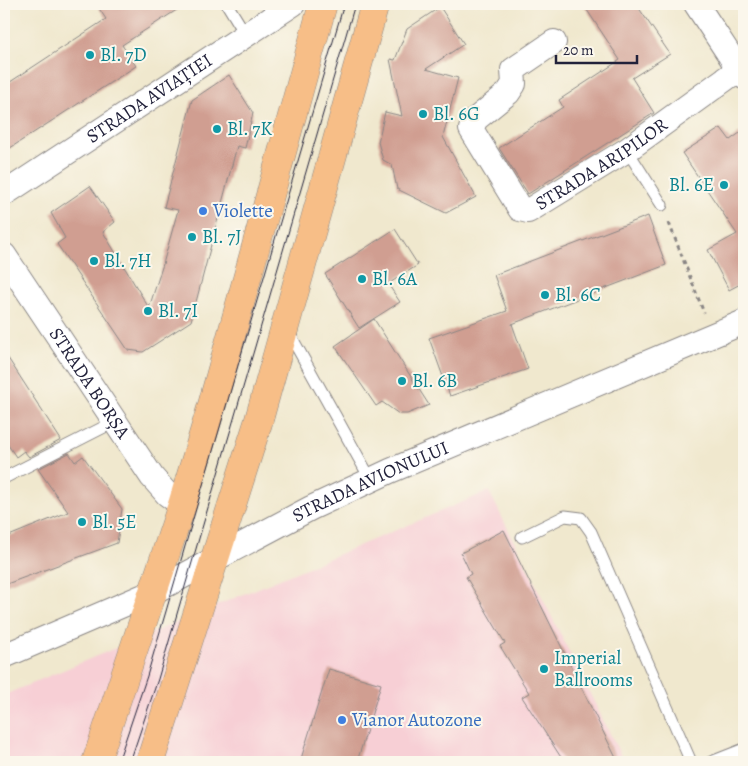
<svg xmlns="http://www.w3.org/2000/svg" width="748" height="766" font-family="Alegreya,serif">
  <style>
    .built { fill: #f7cfd5 }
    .building { fill: #d09e91 }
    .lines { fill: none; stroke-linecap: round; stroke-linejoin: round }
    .lane-casing { stroke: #898584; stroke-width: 13 }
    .street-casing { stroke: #898584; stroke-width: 26 }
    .primary-casing { stroke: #898584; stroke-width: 29 }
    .path { stroke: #898584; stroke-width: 3; stroke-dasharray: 4 4; stroke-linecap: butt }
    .lane { stroke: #fff; stroke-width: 11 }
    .street { stroke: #fff; stroke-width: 24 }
    .primary { stroke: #f7be87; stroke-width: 28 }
    .tram { stroke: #22223b; stroke-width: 1 }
    .culture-dot { fill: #0f9aa8; stroke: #fbf7ec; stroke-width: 2 }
    .shop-dot { fill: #3f7fe0; stroke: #fbf7ec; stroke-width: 2 }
    .labels { text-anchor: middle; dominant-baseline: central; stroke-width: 4; stroke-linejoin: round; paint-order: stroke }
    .culture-label { font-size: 19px; fill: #0d838f; stroke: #fbf7ec; text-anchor: start }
    .street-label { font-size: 19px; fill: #22223b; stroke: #fbf7ec }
    .shop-label { font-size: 19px; fill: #366cbe; stroke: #fbf7ec; text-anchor: start }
  </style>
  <rect width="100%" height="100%" fill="#fbf7ec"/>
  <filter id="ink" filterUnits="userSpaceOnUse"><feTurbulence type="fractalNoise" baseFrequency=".02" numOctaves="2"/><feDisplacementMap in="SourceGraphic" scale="10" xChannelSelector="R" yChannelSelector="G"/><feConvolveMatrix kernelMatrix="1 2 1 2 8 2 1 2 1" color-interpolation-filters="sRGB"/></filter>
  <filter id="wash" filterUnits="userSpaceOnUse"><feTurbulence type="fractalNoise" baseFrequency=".0096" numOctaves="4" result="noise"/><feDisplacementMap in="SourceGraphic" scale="20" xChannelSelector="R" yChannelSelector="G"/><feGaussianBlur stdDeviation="1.12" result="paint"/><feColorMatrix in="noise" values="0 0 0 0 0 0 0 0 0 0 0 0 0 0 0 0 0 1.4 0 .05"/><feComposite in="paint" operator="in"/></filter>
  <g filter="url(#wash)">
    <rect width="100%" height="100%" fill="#f0e8ce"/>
    <polygon class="built" points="489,491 624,762 4,762 4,695"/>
    <g id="blocks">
      <g class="building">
        <polygon points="96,4 186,4 122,45 136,66 4,152 4,86 106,19"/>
        <polygon points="583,4 636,4 670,54 632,78 654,113 528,194 499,148 563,107 559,100 620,60"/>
        <polygon points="440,7 464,44 426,69 458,78 443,137 476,197 446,213 397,189 392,165 383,160 378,142 385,112 402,116 390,59 395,60 407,29"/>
        <polygon points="229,75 253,113 245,148 237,146 191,321 143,352 128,350 57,244 65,238 51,213 90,186 115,222 103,232 149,308 163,264 178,210 164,207 192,100"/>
        <polygon points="721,128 730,140 744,130 744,282 729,290 708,250 737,234 682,153"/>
        <polygon points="648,216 666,265 512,324 528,369 450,396 429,338 507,311 494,275"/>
        <polygon points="395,229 418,265 388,284 400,302 359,328 325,274"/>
        <polygon points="374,319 429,405 407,414 399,414 382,402 376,406 335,346"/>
        <polygon points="4,352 61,440 29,457 24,451 16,457 4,439"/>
        <polygon points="69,453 75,462 83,456 122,509 117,543 4,585 4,538 68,512 38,469"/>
        <polygon points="504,530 618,762 564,762 522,697 529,693 500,646 505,643 466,577 471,574 461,553"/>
        <polygon points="329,669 381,684 357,762 300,762"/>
      </g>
    </g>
  </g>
  <g filter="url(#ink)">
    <use href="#blocks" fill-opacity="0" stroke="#898584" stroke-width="1"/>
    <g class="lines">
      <g class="lane-casing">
        <g id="lane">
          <polyline points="227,4 246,35"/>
          <polyline points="627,150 662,205"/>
          <polyline points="288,331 371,480"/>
          <polyline points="4,478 114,422"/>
          <polyline points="522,537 565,516 581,518 591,532 691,762"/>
          <polyline points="711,762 744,749"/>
        </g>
      </g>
      <g class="street-casing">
        <g id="street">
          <polyline points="696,4 744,77"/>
          <path id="s1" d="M554,42l-41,28 1,14 -6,9 -32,26 -5,10 49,80 8,2 99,-61 112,-81"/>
          <path id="s2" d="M4,194l289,-190"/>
          <path id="s3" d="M4,255l148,222 15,17 15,11"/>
          <path id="s4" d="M4,656l149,-64 158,-84 79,-37 354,-149"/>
        </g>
      </g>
      <g class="primary-casing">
        <g id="primary">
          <polyline points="96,762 182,505 212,405 323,4"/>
          <polyline points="150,762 258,423 375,4"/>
        </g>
      </g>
      <polyline class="path" points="669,223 704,313"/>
      <use href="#lane" class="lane"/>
      <use href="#street" class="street"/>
      <use href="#primary" class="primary"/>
      <g class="tram">
        <polyline points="118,762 147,676 344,4"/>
        <polyline points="130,762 158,679 355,4"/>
      </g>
    </g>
  </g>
  <g class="culture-dot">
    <circle cx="90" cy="55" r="5"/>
    <circle cx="423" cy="114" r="5"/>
    <circle cx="217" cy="129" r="5"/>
    <circle cx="724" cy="185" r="5"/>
    <circle cx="192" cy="237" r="5"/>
    <circle cx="94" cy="261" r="5"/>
    <circle cx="362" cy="279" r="5"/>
    <circle cx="545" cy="295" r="5"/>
    <circle cx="148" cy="311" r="5"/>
    <circle cx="402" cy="381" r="5"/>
    <circle cx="82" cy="522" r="5"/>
    <circle cx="544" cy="669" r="5"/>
  </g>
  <g class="shop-dot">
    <circle cx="203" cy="211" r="5"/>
    <circle cx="342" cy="720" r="5"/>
  </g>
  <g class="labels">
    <g class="culture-label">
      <text x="100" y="55">Bl. 7D</text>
      <text x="433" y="114">Bl. 6G</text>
      <text x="227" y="129">Bl. 7K</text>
      <text x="714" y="185" text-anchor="end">Bl. 6E</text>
      <text x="202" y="237">Bl. 7J</text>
      <text x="104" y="261">Bl. 7H</text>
      <text x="372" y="279">Bl. 6A</text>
      <text x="555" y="295">Bl. 6C</text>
      <text x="158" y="311">Bl. 7I</text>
      <text x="412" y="381">Bl. 6B</text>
      <text x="92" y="522">Bl. 5E</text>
      <text x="554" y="658">Imperial<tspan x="554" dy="22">Ballrooms</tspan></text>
    </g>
    <g class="street-label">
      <text stroke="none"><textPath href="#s2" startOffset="174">STRADA AVIAȚIEI</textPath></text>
      <text stroke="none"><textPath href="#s1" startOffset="316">STRADA ARIPILOR</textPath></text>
      <text stroke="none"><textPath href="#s3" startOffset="154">STRADA BORȘA</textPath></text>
      <text stroke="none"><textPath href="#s4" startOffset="406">STRADA AVIONULUI</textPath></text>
    </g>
    <g class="shop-label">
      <text x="213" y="211">Violette</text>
      <text x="352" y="720">Vianor Autozone</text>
    </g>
  </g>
  <rect width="748" height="766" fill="none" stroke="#fbf7ec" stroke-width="20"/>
  <path d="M556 55v8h81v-8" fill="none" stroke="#22223b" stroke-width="2.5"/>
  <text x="563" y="55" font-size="15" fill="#22223b" stroke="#fbf7ec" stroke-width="4" paint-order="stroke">20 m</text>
</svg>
